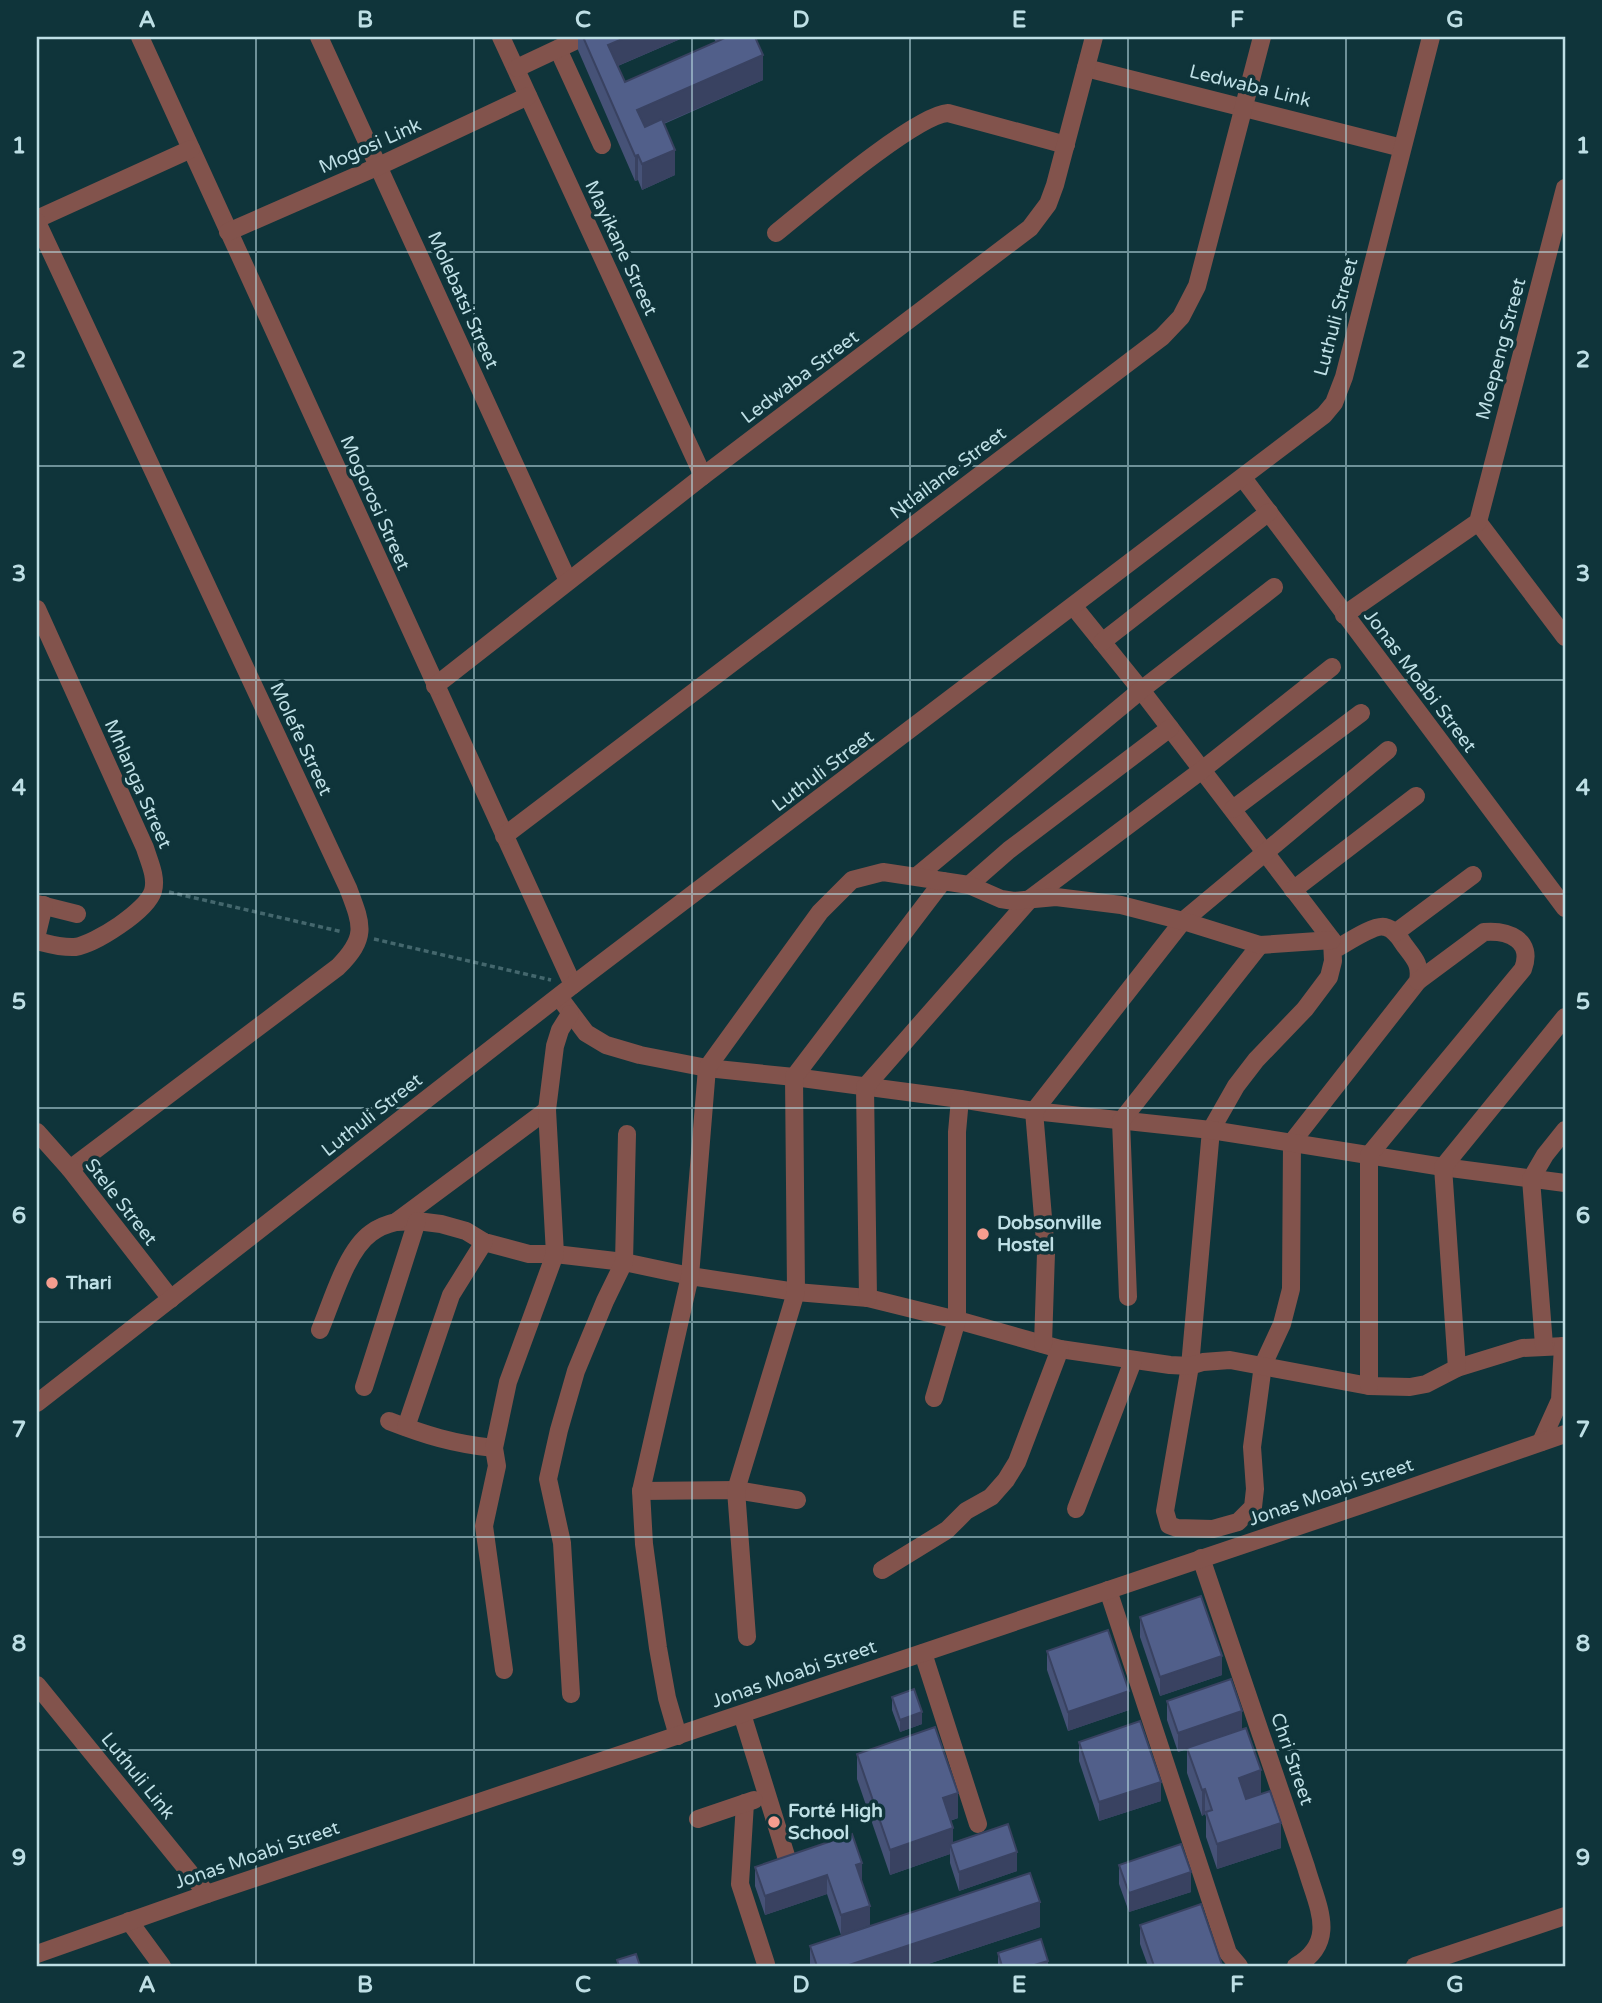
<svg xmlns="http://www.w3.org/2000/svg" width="1602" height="2003" font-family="'Varela Round',sans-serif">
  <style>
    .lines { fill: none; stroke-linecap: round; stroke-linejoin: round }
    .path { stroke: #44676d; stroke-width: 3.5; stroke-dasharray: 5 3.5; stroke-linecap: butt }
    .minor { stroke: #82534c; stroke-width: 18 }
    .wall { fill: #465277 }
    .shaded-wall { fill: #394261 }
    .building { fill: #515f8a; stroke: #394261; stroke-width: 2 }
    .grid { fill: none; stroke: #bedfe5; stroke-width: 2; stroke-opacity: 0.55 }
    .poi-dot { fill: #f59d8f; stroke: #0f343a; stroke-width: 2.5 }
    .labels { text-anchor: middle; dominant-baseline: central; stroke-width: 7; stroke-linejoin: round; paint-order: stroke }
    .street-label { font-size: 19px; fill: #bedfe5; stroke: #0f343a }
    .poi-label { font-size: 19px; font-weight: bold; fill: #bedfe5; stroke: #0f343a; text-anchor: start }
    .neatline { fill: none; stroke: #bedfe5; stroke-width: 2.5 }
    .grid-label { font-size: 23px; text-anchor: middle; font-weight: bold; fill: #bedfe5 }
  </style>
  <rect width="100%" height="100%" fill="#0f343a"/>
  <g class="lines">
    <g class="path">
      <polyline points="169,892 343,932"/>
      <polyline points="374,939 551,980"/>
    </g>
    <g class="minor">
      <polyline points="140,37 573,985"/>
      <polyline points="319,37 568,581"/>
      <polyline points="501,37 703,476"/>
      <polyline points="558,49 602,145"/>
      <polyline points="517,68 583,37"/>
      <polyline points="1086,68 1402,148"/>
      <polyline points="37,219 191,149"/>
      <path d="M37,222l311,666c14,37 20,49 -10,79l-268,202"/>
      <polyline points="228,232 379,166 528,96"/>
      <path d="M776,233c30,-24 139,-118 172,-120l118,32"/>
      <polyline points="1243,478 1565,908"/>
      <polyline points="1478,522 1565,637"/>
      <path d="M1074,607l67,83 191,250 1,21 -4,16 -24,32 -49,51 -20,26 -25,44 -21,236 -25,145 4,14 8,3 36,1 25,-7 15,-15 2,-18 -3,-42 11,-82 19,-41 9,-35 1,-147 126,-161c3,-16 -3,-22 -13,-35 -5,-7 -10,-17 -20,-19 -11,-3 -40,17 -51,23"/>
      <path d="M37,609l108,239c4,13 12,29 8,43 -6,20 -58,53 -78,56 -13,1 -26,-3 -38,-6"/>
      <polyline points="1344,615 1478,522 1565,188"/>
      <polyline points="1102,642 1269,512"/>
      <polyline points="435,686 703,476 1030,228 1048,204 1055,185 1094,37"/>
      <polyline points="1233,809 1361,713"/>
      <polyline points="504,836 1162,337 1181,317 1197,286 1262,37"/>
      <polyline points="917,876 1141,690 1274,587"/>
      <polyline points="969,885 1009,850 1170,728"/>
      <polyline points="1293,890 1416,796"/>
      <polyline points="37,904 77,914"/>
      <polyline points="1395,933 1473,875"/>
      <polyline points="37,934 44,905"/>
      <polyline points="559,997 586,1033 606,1045 640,1055 707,1068 794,1077 960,1099 1034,1111 1211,1130 1443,1167 1565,1183"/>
      <polyline points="37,1132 70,1169 171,1299"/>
      <polyline points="396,1222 417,1221 441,1224 466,1231 484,1242 529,1254 555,1254 624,1262 690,1276 796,1292 868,1298 957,1320 1060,1349 1170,1365 1190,1366 1203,1362 1230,1360 1369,1386 1410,1387 1426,1384 1457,1368 1522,1348 1565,1346"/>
      <polyline points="1128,1297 1121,1121 1260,945"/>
      <polyline points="868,1298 865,1087 1031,898 1202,770 1332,667"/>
      <path d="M320,1330c12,-28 26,-79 51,-97 8,-6 16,-9 25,-11l151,-112"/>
      <polyline points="1043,1344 1046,1253 1034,1111 1183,921 1388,750"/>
      <polyline points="1544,1345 1531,1179 1545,1155 1565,1130"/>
      <polyline points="1457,1368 1443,1167 1565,1017"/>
      <path d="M1369,1386v-231l154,-186c11,-29 -15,-39 -39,-37l-66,49"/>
      <polyline points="364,1387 417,1221"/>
      <polyline points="934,1398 957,1320 957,1132 960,1099"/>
      <polyline points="37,1403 573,985 1324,415 1334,403 1344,377 1431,37"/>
      <path d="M389,1421c36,14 65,23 105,27"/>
      <polyline points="406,1427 451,1295 484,1242"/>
      <polyline points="1541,1442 1560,1400 1563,1346"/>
      <polyline points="641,1491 736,1490 797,1500"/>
      <polyline points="1076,1509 1133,1361"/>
      <path d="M1201,1558l105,309c11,39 33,74 -10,99"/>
      <polyline points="882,1570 947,1530 966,1511 991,1497 1006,1480 1017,1462 1060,1349"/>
      <polyline points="1108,1590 1228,1953 1239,1966"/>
      <polyline points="747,1637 736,1490 796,1292 794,1077 943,881"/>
      <polyline points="923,1653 978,1824"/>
      <polyline points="504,1670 484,1526 497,1466 494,1448 508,1382 555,1254 547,1110 555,1046 560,1030 570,1014"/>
      <polyline points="37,1685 207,1894"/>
      <polyline points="571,1694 562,1543 548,1479 559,1430 576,1371 605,1301 624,1262 627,1134"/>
      <polyline points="742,1714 787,1859"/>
      <polyline points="678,1736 667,1698 658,1648 644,1544 641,1491 690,1276 707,1068 820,912 852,880 883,872 969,885 1001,899 1014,901 1056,897 1121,905 1183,921 1260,945 1332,940"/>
      <polyline points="745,1803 740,1884 766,1964"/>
      <polyline points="698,1819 754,1800"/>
      <polyline points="129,1921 162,1966"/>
      <polyline points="37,1954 207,1894 1364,1504 1565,1434"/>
      <polyline points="1415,1966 1565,1916"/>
    </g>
  </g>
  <g class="wall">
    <polygon points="578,37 685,37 618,66 625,82 716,42 713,37 755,37 763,80 664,124 675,175 642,190 638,180 635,181 578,50"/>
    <polygon points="1140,1617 1222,1675 1160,1696 1140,1637"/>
    <polygon points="1047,1651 1129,1710 1068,1731 1047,1670"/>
    <polygon points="892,1697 922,1724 900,1732 892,1710"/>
    <polygon points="1167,1701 1242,1729 1261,1794 1281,1848 1217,1869 1206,1837 1206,1817 1205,1814 1202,1816 1187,1773 1187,1749 1178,1752 1167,1720"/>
    <polygon points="1079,1742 1161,1801 1099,1821 1079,1761"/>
    <polygon points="857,1754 958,1818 950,1821 953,1843 1017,1871 959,1891 950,1863 950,1854 890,1875 857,1779"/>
    <polygon points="852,1834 870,1925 841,1935 827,1894 765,1915 755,1886 755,1867"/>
    <polygon points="1119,1865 1191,1892 1129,1912 1119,1884"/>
    <polygon points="1140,1925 1222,1966 1148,1966 1140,1944"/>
    <polygon points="1040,1927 922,1966 810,1966 810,1946"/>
    <polygon points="998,1953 1048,1966 998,1966"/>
  </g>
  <g class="shaded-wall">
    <polygon points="627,37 685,37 608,70 608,45"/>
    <polygon points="763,55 763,80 637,135 637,110"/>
    <polygon points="675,150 675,175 642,190 642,164"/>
    <polygon points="638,155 638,180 635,181 635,156"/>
    <polygon points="1222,1656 1222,1675 1160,1696 1160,1677"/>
    <polygon points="1129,1691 1129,1710 1068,1731 1068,1712"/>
    <polygon points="1242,1711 1242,1730 1178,1752 1178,1733"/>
    <polygon points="922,1712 922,1724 900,1732 900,1720"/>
    <polygon points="1261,1770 1261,1796 1239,1803 1239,1778"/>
    <polygon points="1161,1782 1161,1801 1099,1821 1099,1802"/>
    <polygon points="1205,1789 1205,1814 1202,1816 1202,1790"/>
    <polygon points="958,1793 958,1818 943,1823 943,1798"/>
    <polygon points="1281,1823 1281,1848 1217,1869 1217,1844"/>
    <polygon points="953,1828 953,1852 950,1844 950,1854 890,1875 890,1850"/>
    <polygon points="1017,1852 1017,1871 959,1891 959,1872"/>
    <polygon points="862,1863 862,1882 856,1865"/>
    <polygon points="1191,1872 1191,1892 1129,1912 1129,1893"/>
    <polygon points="827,1875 827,1894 765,1915 765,1896"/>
    <polygon points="1040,1902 1040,1927 922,1966 846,1966"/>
    <polygon points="870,1906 870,1925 841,1935 841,1915"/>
    <polygon points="1048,1961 1048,1966 1031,1966"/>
  </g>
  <g class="building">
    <polygon points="583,37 627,37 608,45 625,82 725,38 724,37 755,37 763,55 637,110 645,127 662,119 675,150 642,164 638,155 635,156"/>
    <polygon points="1201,1596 1222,1656 1160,1677 1140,1617"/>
    <polygon points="1108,1630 1129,1691 1068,1712 1047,1651"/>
    <polygon points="1231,1679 1242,1711 1178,1733 1167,1701"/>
    <polygon points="914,1689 922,1712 900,1720 892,1697"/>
    <polygon points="1140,1721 1161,1782 1099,1802 1079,1742"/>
    <polygon points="935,1727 958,1793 943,1798 953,1828 890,1850 857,1754"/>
    <polygon points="1246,1728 1261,1770 1239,1778 1246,1799 1270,1791 1281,1823 1217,1844 1206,1812 1212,1810 1205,1789 1202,1790 1187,1748"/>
    <polygon points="1008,1824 1017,1852 959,1872 950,1844"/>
    <polygon points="852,1834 862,1863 856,1865 870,1906 841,1915 827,1875 765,1896 755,1867"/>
    <polygon points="1181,1844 1191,1872 1129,1893 1119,1865"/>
    <polygon points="1030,1873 1040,1902 846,1966 817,1966 810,1946"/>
    <polygon points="1201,1904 1222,1965 1217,1966 1154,1966 1140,1925"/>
    <polygon points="1041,1939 1048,1961 1031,1966 1002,1966 998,1953"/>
    <polygon points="636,1954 640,1966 619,1966 617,1960"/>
  </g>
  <path class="grid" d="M256,37v1929M474,37v1929M692,37v1929M910,37v1929M1128,37v1929M1346,37v1929M37,252h1528M37,466h1528M37,680h1528M37,894h1528M37,1108h1528M37,1322h1528M37,1537h1528M37,1750h1528"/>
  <g class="poi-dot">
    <circle cx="983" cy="1234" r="7"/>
    <circle cx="52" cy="1283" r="7"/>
    <circle cx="774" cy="1822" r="7"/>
  </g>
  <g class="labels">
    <g class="street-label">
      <text transform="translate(1250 86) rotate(14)">Ledwaba Link</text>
      <text transform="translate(370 146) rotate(-24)">Mogosi Link</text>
      <text transform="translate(621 248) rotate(65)">Mayikane Street</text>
      <text transform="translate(463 300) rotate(66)">Molebatsi Street</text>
      <text transform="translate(1336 317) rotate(-75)">Luthuli Street</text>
      <text transform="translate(1501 349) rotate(-75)">Moepeng Street</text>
      <text transform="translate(800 377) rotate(-37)">Ledwaba Street</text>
      <text transform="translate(948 473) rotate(-37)">Ntlailane Street</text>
      <text transform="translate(375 503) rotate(66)">Mogorosi Street</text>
      <text transform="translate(1420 681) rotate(53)">Jonas Moabi Street</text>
      <text transform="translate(301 739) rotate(65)">Molefe Street</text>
      <text transform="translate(823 771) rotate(-37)">Luthuli Street</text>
      <text transform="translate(138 784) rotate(66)">Mhlanga Street</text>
      <text transform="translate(372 1115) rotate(-38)">Luthuli Street</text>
      <text transform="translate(121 1202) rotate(52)">Stele Street</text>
      <text transform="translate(1331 1492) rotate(-19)">Jonas Moabi Street</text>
      <text transform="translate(794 1674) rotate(-19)">Jonas Moabi Street</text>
      <text transform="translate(1292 1759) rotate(71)">Chri Street</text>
      <text transform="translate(138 1776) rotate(51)">Luthuli Link</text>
      <text transform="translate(257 1855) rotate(-19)">Jonas Moabi Street</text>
    </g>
    <g class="poi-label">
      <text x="997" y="1223">Dobsonville<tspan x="997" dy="22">Hostel</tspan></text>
      <text x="66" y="1283">Thari</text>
      <text x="788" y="1811">Forté High<tspan x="788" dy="22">School</tspan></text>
    </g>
  </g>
  <rect width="1602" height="2003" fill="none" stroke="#0f343a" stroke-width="77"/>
  <rect x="38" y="38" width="1526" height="1927" class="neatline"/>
  <g class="grid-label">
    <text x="147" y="27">A</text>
    <text x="365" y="27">B</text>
    <text x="583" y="27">C</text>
    <text x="801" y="27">D</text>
    <text x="1019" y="27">E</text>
    <text x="1237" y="27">F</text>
    <text x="1455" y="27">G</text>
    <text x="19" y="153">1</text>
    <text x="1583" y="153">1</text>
    <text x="19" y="367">2</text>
    <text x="1583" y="367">2</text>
    <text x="19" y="581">3</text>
    <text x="1583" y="581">3</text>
    <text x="19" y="795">4</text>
    <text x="1583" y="795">4</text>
    <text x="19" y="1009">5</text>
    <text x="1583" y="1009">5</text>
    <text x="19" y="1223">6</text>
    <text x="1583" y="1223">6</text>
    <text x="19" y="1437">7</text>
    <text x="1583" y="1437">7</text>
    <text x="19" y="1651">8</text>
    <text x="1583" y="1651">8</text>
    <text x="19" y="1865">9</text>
    <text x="1583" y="1865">9</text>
    <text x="147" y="1992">A</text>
    <text x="365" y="1992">B</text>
    <text x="583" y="1992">C</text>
    <text x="801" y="1992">D</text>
    <text x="1019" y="1992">E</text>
    <text x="1237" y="1992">F</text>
    <text x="1455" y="1992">G</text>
  </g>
</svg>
